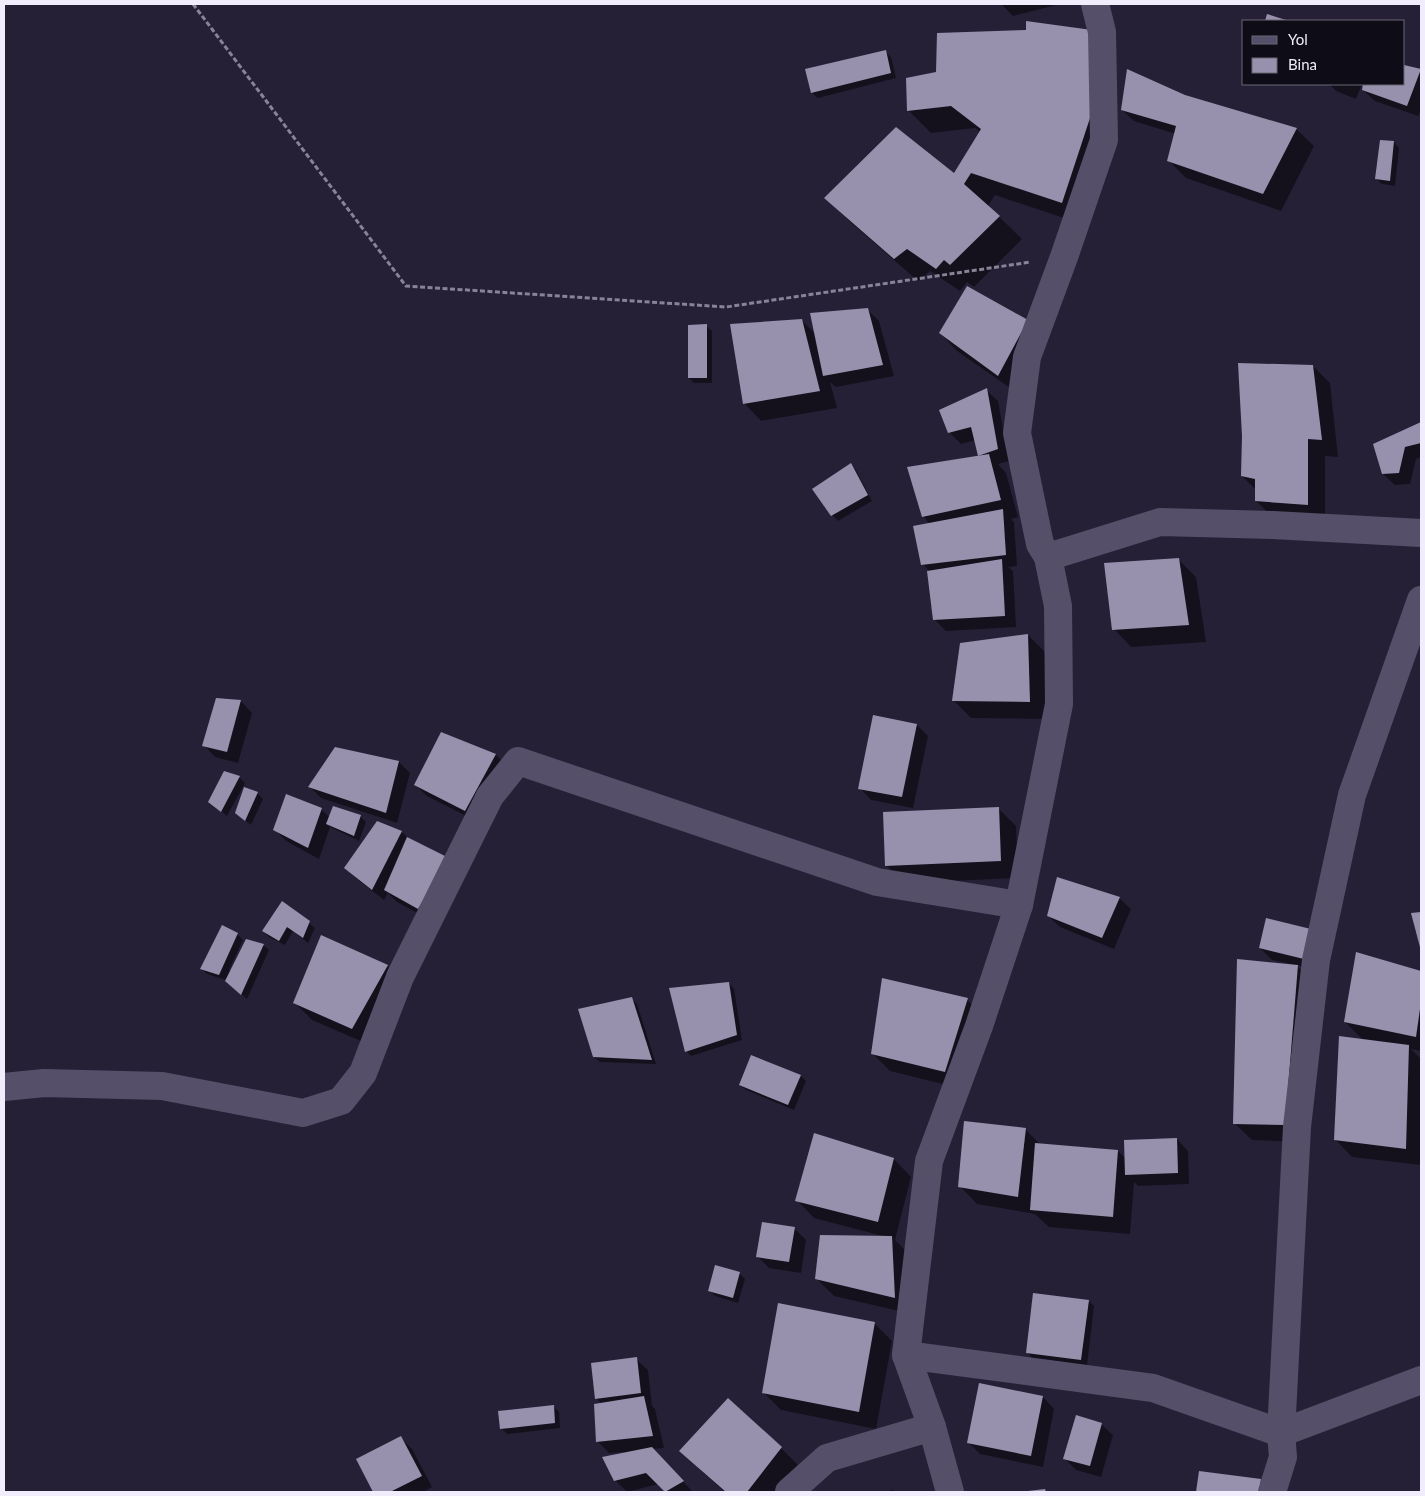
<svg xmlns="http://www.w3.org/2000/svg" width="1425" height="1496" font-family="Lato,sans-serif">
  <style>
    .shadow { fill: #0007 }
    .building { fill: #9891ae }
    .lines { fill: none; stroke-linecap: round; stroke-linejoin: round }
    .path { stroke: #888397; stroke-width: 3; stroke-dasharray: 5 2.5; stroke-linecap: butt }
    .minor { stroke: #564f69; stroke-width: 28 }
    .tertiary { stroke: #564f69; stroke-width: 28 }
  </style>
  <rect width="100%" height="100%" fill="#262037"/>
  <g class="shadow">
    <polygon points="1001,4 1060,4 1013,16"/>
    <polygon points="885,52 891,57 896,78 818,98 812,93 806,70"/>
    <polygon points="1115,54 1085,225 995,195 988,206 1022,239 974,287 967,282 960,291 930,271 918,281 849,221 826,198 954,175 980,132 975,128 931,133 908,110"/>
    <polygon points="1404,66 1421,71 1421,110 1418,116 1375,101 1363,90 1364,84 1404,84"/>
    <polygon points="1329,84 1362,84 1356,99 1336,91"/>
    <polygon points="1122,110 1296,129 1314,146 1281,211 1186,178 1168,160 1176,134 1134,121"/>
    <polygon points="1381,141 1394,142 1399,148 1395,186 1382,184 1376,179"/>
    <polygon points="867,309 879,321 894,376 836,387 830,382 837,408 761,421 744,403 802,321 816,334"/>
    <polygon points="1027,321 1016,392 957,351 940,333"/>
    <polygon points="706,326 712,331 712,383 694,383 689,378"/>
    <polygon points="1313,366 1330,383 1338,457 1325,456 1325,522 1274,518 1256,501 1256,490 1242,476"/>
    <polygon points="986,390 998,401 1009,461 998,464 1006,473 1018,517 1011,519 1014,522 1017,566 1008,567 1013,571 1016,627 946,631 934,619 930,572 923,564 930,524 923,516 979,457 976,440 961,444 949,432"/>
    <polygon points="1421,423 1421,457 1416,459 1410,484 1395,485 1383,474 1374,445"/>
    <polygon points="850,465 856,470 872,501 838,521 832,515"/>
    <polygon points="1178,559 1196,577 1206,642 1131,647 1114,629"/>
    <polygon points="1028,635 1045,652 1047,719 971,718 953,700"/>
    <polygon points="217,700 241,701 252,713 238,763 215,757 204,745"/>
    <polygon points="917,725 928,736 913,808 871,800 860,788"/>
    <polygon points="442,734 496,755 507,766 476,821 427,796 415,785"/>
    <polygon points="399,762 410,773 397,823 321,798 309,786"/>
    <polygon points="225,772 240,778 245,783 227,816 216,807"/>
    <polygon points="257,793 263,799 251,825 236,813"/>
    <polygon points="998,808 1016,826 1018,878 904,883 886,865"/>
    <polygon points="321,809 330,818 360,816 366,822 359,841 330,827 319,859 286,841 275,830"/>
    <polygon points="402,832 409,839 430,920 397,902 388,893 384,900 357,879 346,868"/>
    <polygon points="1119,898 1131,909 1114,949 1060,927 1048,916"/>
    <polygon points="282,902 315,928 308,943 293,931 285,945 269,937 263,931"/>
    <polygon points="1267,919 1319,970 1296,965 1315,984 1302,1142 1252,1140 1234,1123 1290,966 1291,964 1272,960 1260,948"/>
    <polygon points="237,934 243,940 229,970 231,971 263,945 269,950 247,999 226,980 207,974 202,969"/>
    <polygon points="1357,954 1421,972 1421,1051 1411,1049 1421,1059 1421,1165 1352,1157 1335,1139 1364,1041 1345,1022"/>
    <polygon points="387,966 404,984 370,1045 312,1020 295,1003"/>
    <polygon points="729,983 734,989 742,1040 691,1056 686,1051"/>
    <polygon points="631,999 637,1004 656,1064 600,1062 594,1057"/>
    <polygon points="967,1000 985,1017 963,1089 890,1071 872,1053"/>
    <polygon points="801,1076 806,1081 794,1110 746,1090 740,1085"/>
    <polygon points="1025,1129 1040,1144 1118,1151 1126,1159 1177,1139 1188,1151 1189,1184 1138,1186 1134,1182 1130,1234 1049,1227 1035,1214 977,1204 960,1186"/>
    <polygon points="815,1135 894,1159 911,1177 895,1240 909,1254 912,1314 834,1296 816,1278 883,1236 814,1218 797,1200"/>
    <polygon points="794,1228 806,1240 801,1273 769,1268 758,1257"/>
    <polygon points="716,1267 740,1274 745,1279 738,1303 715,1296 709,1290"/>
    <polygon points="1034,1294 1089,1301 1094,1306 1087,1365 1032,1358 1027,1352"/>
    <polygon points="874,1323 892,1341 876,1429 781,1410 763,1392"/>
    <polygon points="636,1359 648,1370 652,1406 655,1409 664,1448 652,1449 693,1492 667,1492 658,1484 627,1492 615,1480 624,1452 609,1453 598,1442 602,1404 596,1398"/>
    <polygon points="1043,1397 1054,1409 1043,1467 980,1454 968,1442"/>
    <polygon points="553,1406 559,1412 560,1428 507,1434 501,1428"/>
    <polygon points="1101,1424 1113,1435 1101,1477 1076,1470 1065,1459"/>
    <polygon points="401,1438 412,1449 432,1487 423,1492 374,1492 358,1459"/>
    <polygon points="781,1448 798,1465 777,1492 725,1492 698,1468"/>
    <polygon points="1200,1472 1261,1480 1272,1492 1198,1492"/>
    <polygon points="894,1490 896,1492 880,1492"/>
  </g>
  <g class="building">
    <polygon points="1267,14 1289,21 1265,21"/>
    <polygon points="1026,21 1092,30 1091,115 1062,203 971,173 964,184 1000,216 950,265 944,260 936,269 907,249 894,259 824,198 896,127 954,173 981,129 951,106 907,111 906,78 936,72 937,33 1026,30"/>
    <polygon points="886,50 891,73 811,93 805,69"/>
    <polygon points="1404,65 1421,69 1407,106 1362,90 1363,84 1404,84"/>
    <polygon points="1127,69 1185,95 1297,128 1263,194 1167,161 1176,126 1121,110"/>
    <polygon points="1380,140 1394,141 1390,181 1375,179"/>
    <polygon points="967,286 1028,320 998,376 939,333"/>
    <polygon points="868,308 883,365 823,376 810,313"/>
    <polygon points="802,319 820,391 743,404 730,324"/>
    <polygon points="707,324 707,378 688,378 688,325"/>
    <polygon points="1238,363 1313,365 1322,440 1308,439 1308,505 1255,501 1255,479 1241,476 1242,436"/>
    <polygon points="987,388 998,449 978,456 971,427 948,433 939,410"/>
    <polygon points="1421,422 1421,443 1405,447 1399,473 1382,474 1373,444"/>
    <polygon points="989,454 1001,500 922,517 907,467"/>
    <polygon points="851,463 868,495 831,516 812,489"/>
    <polygon points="1003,509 1006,555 921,565 913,526"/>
    <polygon points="1179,558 1189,625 1112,630 1104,563"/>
    <polygon points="1002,559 1005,616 933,620 927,571"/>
    <polygon points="1028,634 1030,702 952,701 960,643"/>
    <polygon points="216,698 241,700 227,752 202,746"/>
    <polygon points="873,715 917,724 902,797 858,789"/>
    <polygon points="441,732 496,754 465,811 414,785"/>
    <polygon points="335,747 399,761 386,813 308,787"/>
    <polygon points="224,771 240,776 221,812 208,802"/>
    <polygon points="244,787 258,792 245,821 235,813"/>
    <polygon points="286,794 322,808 308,848 273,830"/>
    <polygon points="333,806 361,815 354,836 326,824"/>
    <polygon points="999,807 1001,861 885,866 883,812"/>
    <polygon points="377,821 402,831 372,890 344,868"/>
    <polygon points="407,837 449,858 418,909 384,890"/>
    <polygon points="1057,877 1120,897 1102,938 1047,916"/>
    <polygon points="282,901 310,921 303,938 287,927 279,941 262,931"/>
    <polygon points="1421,912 1421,951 1411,913"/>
    <polygon points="1266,918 1315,930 1308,960 1259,948"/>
    <polygon points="222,925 238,933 219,975 200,969"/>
    <polygon points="321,935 388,965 352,1029 293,1003"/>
    <polygon points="246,939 264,944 241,995 225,981"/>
    <polygon points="1356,952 1421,971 1421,1002 1416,1037 1344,1022"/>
    <polygon points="1237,959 1298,965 1285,1125 1233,1124"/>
    <polygon points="882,978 968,998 945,1072 871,1054"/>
    <polygon points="729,982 737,1035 685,1052 669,988"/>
    <polygon points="632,997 652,1060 593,1057 578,1009"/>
    <polygon points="1339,1036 1409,1045 1406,1149 1334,1140"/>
    <polygon points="751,1055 801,1075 788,1105 739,1085"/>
    <polygon points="964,1121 1026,1128 1018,1197 958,1187"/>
    <polygon points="814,1133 894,1158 878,1222 795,1201"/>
    <polygon points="1177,1138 1178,1173 1125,1175 1124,1140"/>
    <polygon points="1035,1143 1118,1150 1113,1217 1030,1210"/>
    <polygon points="762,1222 795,1227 789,1262 756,1257"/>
    <polygon points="820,1235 892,1236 895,1298 815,1279"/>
    <polygon points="715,1265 740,1272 733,1298 708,1291"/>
    <polygon points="1033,1293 1089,1300 1081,1360 1026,1353"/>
    <polygon points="778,1303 875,1322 859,1412 762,1393"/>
    <polygon points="637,1357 641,1393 595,1399 591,1363"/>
    <polygon points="979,1383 1043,1396 1031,1456 967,1443"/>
    <polygon points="644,1396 653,1436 596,1442 594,1404"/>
    <polygon points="728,1398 782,1447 747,1492 726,1492 679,1451"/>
    <polygon points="554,1405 555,1423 500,1429 498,1411"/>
    <polygon points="1076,1415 1102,1423 1090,1466 1063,1459"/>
    <polygon points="401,1436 422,1476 390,1492 373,1492 356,1459"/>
    <polygon points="652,1447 684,1481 665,1492 646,1473 614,1481 602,1457"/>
    <polygon points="1199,1471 1261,1479 1259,1492 1196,1492"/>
    <polygon points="1045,1489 1046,1492 1028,1492 1028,1491"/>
  </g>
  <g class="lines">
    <polyline class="path" points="193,4 406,286 726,307 1031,262"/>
    <g class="minor">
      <polyline points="1048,557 1160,522 1273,525 1421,533"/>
      <polyline points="4,1087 44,1083 162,1086 303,1113 341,1101 363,1073 400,977 490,796 518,761 877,882 1019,905"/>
      <polyline points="906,1355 1153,1388 1281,1433 1421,1380"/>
      <polyline points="1272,1492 1283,1457 1281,1433 1297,1127 1316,960 1352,795 1421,600"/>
    </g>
    <g class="tertiary">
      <polyline points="789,1492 827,1458 932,1427"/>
      <polyline points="950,1492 932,1427 906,1355 929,1161 979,1026 1019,905 1059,704 1058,606 1048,557 1040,544 1017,433 1027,357 1064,257 1104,140 1102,32 1095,4"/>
    </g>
  </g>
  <rect width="1425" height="1496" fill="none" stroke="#f1edfd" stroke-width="10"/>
  <rect x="1242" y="20" width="162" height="65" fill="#0e0c16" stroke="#696672"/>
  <rect x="1252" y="36" width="25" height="8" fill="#564f69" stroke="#696672"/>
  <text x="1288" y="45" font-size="15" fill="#f1edfd">Yol</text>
  <rect x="1252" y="58" width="25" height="15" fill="#9891ae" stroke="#696672"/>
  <text x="1288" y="70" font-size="15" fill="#f1edfd">Bina</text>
</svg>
